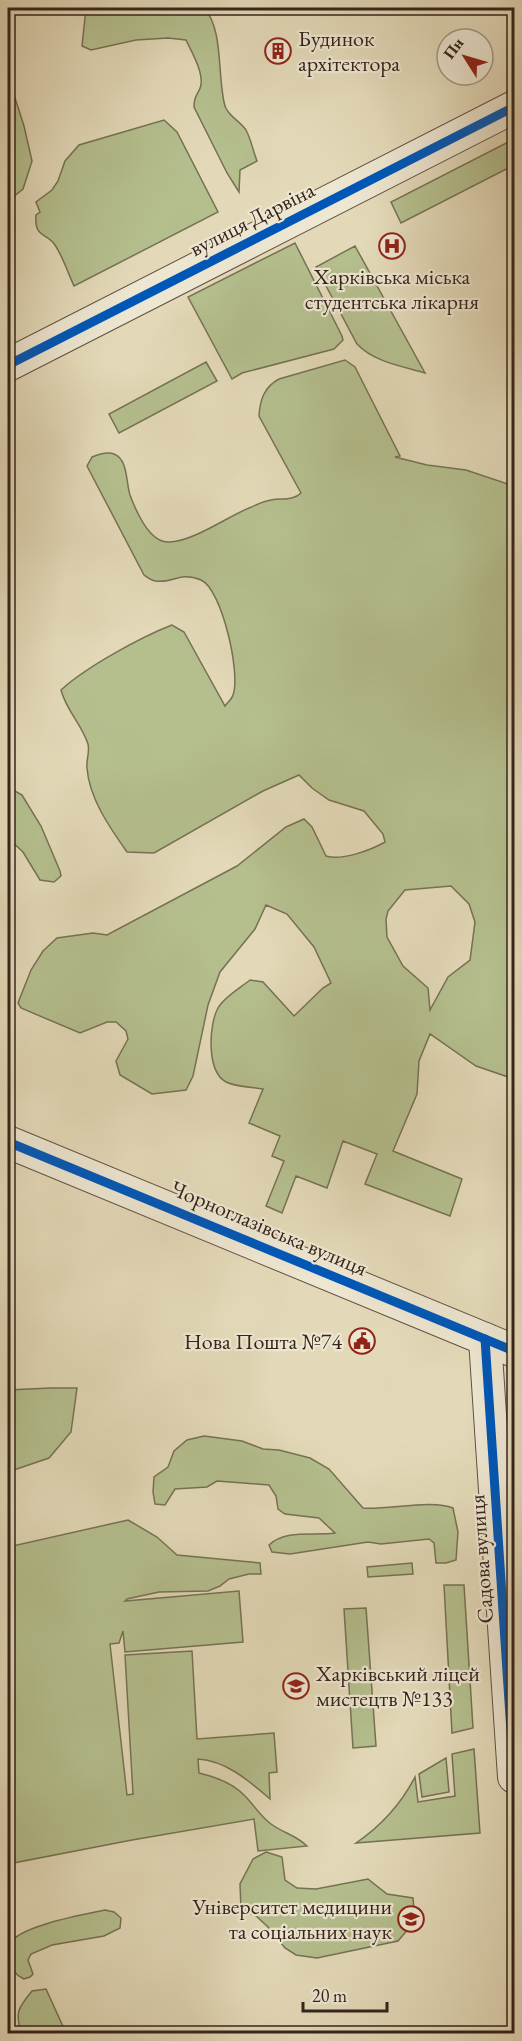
<svg xmlns="http://www.w3.org/2000/svg" width="522" height="2041" font-family="'EB Garamond',serif">
  <style>
    .green { fill: #b5bf8e; stroke: #757254; stroke-width: 1.5; fill-rule: evenodd }
    .lines { fill: none; stroke-linecap: round; stroke-linejoin: round }
    .minor-casing { stroke: #605142; stroke-width: 34 }
    .minor { stroke: #ede6d1; stroke-width: 32 }
    .cycleway-casing { stroke: #ede6d1; stroke-width: 13 }
    .cycleway { stroke: #0057b8; stroke-width: 9 }
    .labels { text-anchor: middle; dominant-baseline: central; stroke-width: 4.5; stroke-linejoin: round; paint-order: stroke }
    .poi-label { font-size: 22px; fill: #35241b; stroke: #ede6d1; text-anchor: start }
    .street-label { font-size: 22px; fill: #35241b; stroke: #ede6d1 }
  </style>
  <rect width="100%" height="100%" fill="#e3d9b8"/>
  <filter id="stains"><feTurbulence type="fractalNoise" baseFrequency=".00333" numOctaves="4"/><feColorMatrix values="0 0 0 0 .2 0 0 0 0 .09 0 0 0 0 .02 0 0 0 .5 -.17"/></filter>
  <radialGradient id="worn" r=".72"><stop offset=".6" stop-color="#630" stop-opacity="0"/><stop offset="1" stop-color="#630" stop-opacity=".3"/></radialGradient>
  <g class="green">
    <path d="M86,8h118c20,21 13,70 21,98 3,10 15,15 21,24 5,9 7,21 11,31l-17,9 -1,22 -12,-19 -33,-66c0,-14 5,-12 7,-22 2,-14 -9,-32 -15,-45l-18,-2 -32,2 -45,10 -9,-4z"/>
    <polygon points="8,76 24,126 32,161 23,189 8,201"/>
    <path d="M164,120l13,12 41,80 -144,74c-6,-13 -11,-29 -19,-41 -8,-12 -21,-7 -19,-30l4,-3 -4,-10 16,-12 6,-9 7,-20 14,-16z"/>
    <polygon points="514,139 514,165 401,223 391,202"/>
    <polygon points="295,243 342,336 343,340 334,349 242,373 232,379 188,297"/>
    <path d="M355,246l70,127c-24,-7 -51,-11 -68,-29l-41,-77z"/>
    <path d="M345,360l10,7 45,89 -5,1 32,8 39,5 48,16v593l-38,-13 -46,-32 -11,27 -2,33 -24,57 69,28 -12,37 -85,-32 12,-30 -34,-13 -16,47 -31,-12 -14,37 -16,-7 18,-45 -12,-5 8,-20 -31,-13 14,-34c-11,-2 -27,-2 -37,-7 -20,-11 -17,-58 -8,-74 6,-11 22,-20 32,-28l13,2 31,34 29,-28 8,-5 -17,-36 -27,-33 -21,-9 -11,24 -35,43 -12,33 -15,71 -7,14 -34,4 -32,-19 -4,-14 12,-22 -2,-8 -10,-9h-9l-27,11 -59,-25 -3,-5 13,-33 12,-19 14,-13 36,-5 14,2 130,-69 49,-39 18,-8 8,8 14,29c16,5 45,-6 59,-14l-2,-8 -19,-23 -35,-11 -17,-12 -13,-13 -36,16 -109,62 -27,-1c-17,-24 -38,-54 -40,-84 -1,-8 3,-16 1,-24 -6,-19 -22,-34 -27,-54 25,-23 80,-53 111,-65l12,7 41,74c2,-3 7,-7 8,-11 8,-21 -11,-106 -32,-115 -22,-9 -29,4 -45,1 -4,0 -9,-4 -12,-6l-57,-109 5,-9c7,-3 15,-6 22,-3 14,5 12,29 16,41 6,16 20,48 39,47 23,0 58,-25 80,-34 7,-3 15,-7 22,-8 11,-2 22,1 30,-7l-42,-77c1,-16 5,-29 20,-37zM451,886l18,18 6,18 -5,38 -22,17 -18,33 -2,-22 -25,-22 -16,-29 -1,-18 2,-8 17,-21z"/>
    <polygon points="206,362 217,381 119,433 109,414"/>
    <polygon points="8,787 22,795 41,826 60,871 61,876 54,882 40,880 23,852 8,838"/>
    <polygon points="50,1388 77,1388 71,1432 49,1458 8,1472 8,1390"/>
    <path d="M204,1436l38,5 21,8 16,1 31,8 19,11 34,39c25,2 69,-9 90,0l5,24 -2,28 -10,3h-10l-2,-20 -5,-4 -48,5 -13,-2 -78,12 -18,-2 -3,-7c17,-16 44,-9 66,-12l-16,-15 -34,-4 -7,-5 -2,-13 -7,-11 -52,-4 -10,6 -32,2 -10,16 -10,-1 -2,-12 1,-15 14,-10 6,-16 13,-11z"/>
    <path d="M128,1520l29,17 20,18 83,8 1,11h-12l-20,5 -9,7 -12,5 -49,1 -32,7 -2,2 114,-10 4,51 -118,10 -2,-21 -4,12 -9,1 17,151 6,-1 -8,-139 67,-4 5,88 77,-6 3,39 -8,1 1,26c-21,-18 -43,-38 -72,-40l1,14c17,4 34,10 46,23 9,9 15,20 26,28 12,9 25,11 36,22l-49,5 -4,-32 -122,21 -124,24v-317z"/>
    <polygon points="412,1563 413,1574 368,1577 367,1567"/>
    <polygon points="444,1585 464,1585 473,1728 452,1733"/>
    <polygon points="366,1608 376,1746 353,1748 344,1609"/>
    <path d="M474,1749l6,84 -124,10c25,-17 45,-39 59,-66l3,25 37,-6 -3,-42z"/>
    <polygon points="446,1758 449,1792 422,1797 419,1774"/>
    <polygon points="266,1852 282,1857 285,1880 297,1888 316,1889 368,1879 387,1894 413,1898 415,1921 398,1941 317,1958 296,1955 285,1948 268,1927 256,1916 241,1909 240,1884 253,1859"/>
    <path d="M105,1910l9,2 7,6 -1,10 -16,8 -52,9 -21,9 -3,6 5,14 -3,3 -6,2c-10,-5 -13,-10 -14,-22 0,-4 -1,-9 0,-13 7,-18 77,-30 95,-34z"/>
    <path d="M46,1989l20,44h-45c-6,-21 -3,-25 11,-42z"/>
  </g>
  <g class="lines">
    <g class="minor-casing">
      <g id="minor">
        <polyline points="8,365 514,107"/>
        <polyline points="8,1142 514,1351"/>
        <polyline points="485,1339 514,1777"/>
      </g>
    </g>
    <use href="#minor" class="minor"/>
    <g class="cycleway-casing">
      <g id="cycleway">
        <polyline points="8,365 514,107"/>
        <polyline points="8,1142 514,1351"/>
        <polyline points="485,1339 514,1777"/>
      </g>
    </g>
    <use href="#cycleway" class="cycleway"/>
  </g>
  <defs>
    <g id="building-ring" transform="scale(1.35)"><circle r="9.5" fill="#ede6d1" stroke="#8f2418" stroke-width="1.5"/><path d="M-4-6H4V6H1V3H-1V6H-4ZM-2.5-4.3h1.7v1.8h-1.7ZM.8-4.3h1.7v1.8H.8ZM-2.5-1h1.7V.8h-1.7ZM.8-1h1.7V.8H.8Z" fill="#8f2418"/></g>
    <g id="hospital-ring" transform="scale(1.35)"><circle r="9.5" fill="#ede6d1" stroke="#8f2418" stroke-width="1.5"/><path d="M-5-5h3v3.5h4V-5h3V5h-3V1.5h-4V5h-3Z" fill="#8f2418"/></g>
    <g id="civic-ring" transform="scale(1.35)"><circle r="9.5" fill="#ede6d1" stroke="#8f2418" stroke-width="1.5"/><path d="M-.6-6.5H3V-4.5H.6V-3L4-1V1h2V6H-6V1h2V-1L-.6-3ZM-1.2 2.5V6h2.4V2.5Z" fill="#8f2418"/></g>
    <g id="school-ring" transform="scale(1.35)"><circle r="9.5" fill="#ede6d1" stroke="#8f2418" stroke-width="1.5"/><path d="M0-5L7-2L0 1L-7-2ZM-4 1L0 2.5L4 1V4Q0 6-4 4Z" fill="#8f2418"/></g>
    <g id="university-ring" transform="scale(1.35)"><circle r="9.5" fill="#ede6d1" stroke="#8f2418" stroke-width="1.5"/><path d="M0-5L7-2L0 1L-7-2ZM-4 1L0 2.5L4 1V4Q0 6-4 4Z" fill="#8f2418"/></g>
  </defs>
  <g fill-rule="evenodd">
    <use href="#building-ring" x="278" y="51"/>
    <use href="#hospital-ring" x="392" y="246"/>
    <use href="#civic-ring" x="362" y="1341"/>
    <use href="#school-ring" x="296" y="1686"/>
    <use href="#university-ring" x="411" y="1919"/>
  </g>
  <g class="labels">
    <g class="poi-label">
      <text x="298" y="38">Будинок<tspan x="298" dy="25">архітектора</tspan></text>
      <text x="392" y="276" text-anchor="middle">Харківська міська<tspan x="392" dy="25">студентська лікарня</tspan></text>
      <text x="342" y="1341" text-anchor="end">Нова Пошта №74</text>
      <text x="316" y="1673">Харківський ліцей<tspan x="316" dy="25">мистецтв №133</tspan></text>
      <text x="392" y="1906" text-anchor="end">Університет медицини<tspan x="392" dy="25">та соціальних наук</tspan></text>
    </g>
    <g class="street-label">
      <text transform="translate(252 219) rotate(-27)">вулиця Дарвіна</text>
      <text transform="translate(269 1228) rotate(23)">Чорноглазівська вулиця</text>
      <text transform="translate(481 1559) rotate(-94)">Садова вулиця</text>
    </g>
  </g>
  <rect width="522" height="2041" fill="none" stroke="#e3d9b8" stroke-width="30"/>
  <rect x="9" y="9" width="504" height="2023" fill="none" stroke="#35241b" stroke-width="3"/>
  <rect x="15" y="15" width="492" height="2011" fill="none" stroke="#35241b" stroke-width="1.5"/>
  <g transform="translate(465 57) rotate(307)"><circle r="28" fill="#ede6d1" stroke="#a39888" stroke-width="1.5"/>
  <path d="M0-4.5L10 22L0 15L-10 22Z" fill="#8f2418"/>
  <text y="-9" font-size="16" font-weight="bold" text-anchor="middle" fill="#35241b">Пн</text>
  </g>
  <path d="M303 2002v9h84v-9" fill="none" stroke="#35241b" stroke-width="3"/>
  <text x="312" y="2002" font-size="18" fill="#35241b" stroke="#ede6d1" stroke-width="4.5" paint-order="stroke">20 m</text>
  <rect width="100%" height="100%" filter="url(#stains)"/>
  <rect width="100%" height="100%" fill="url(#worn)"/>
</svg>
